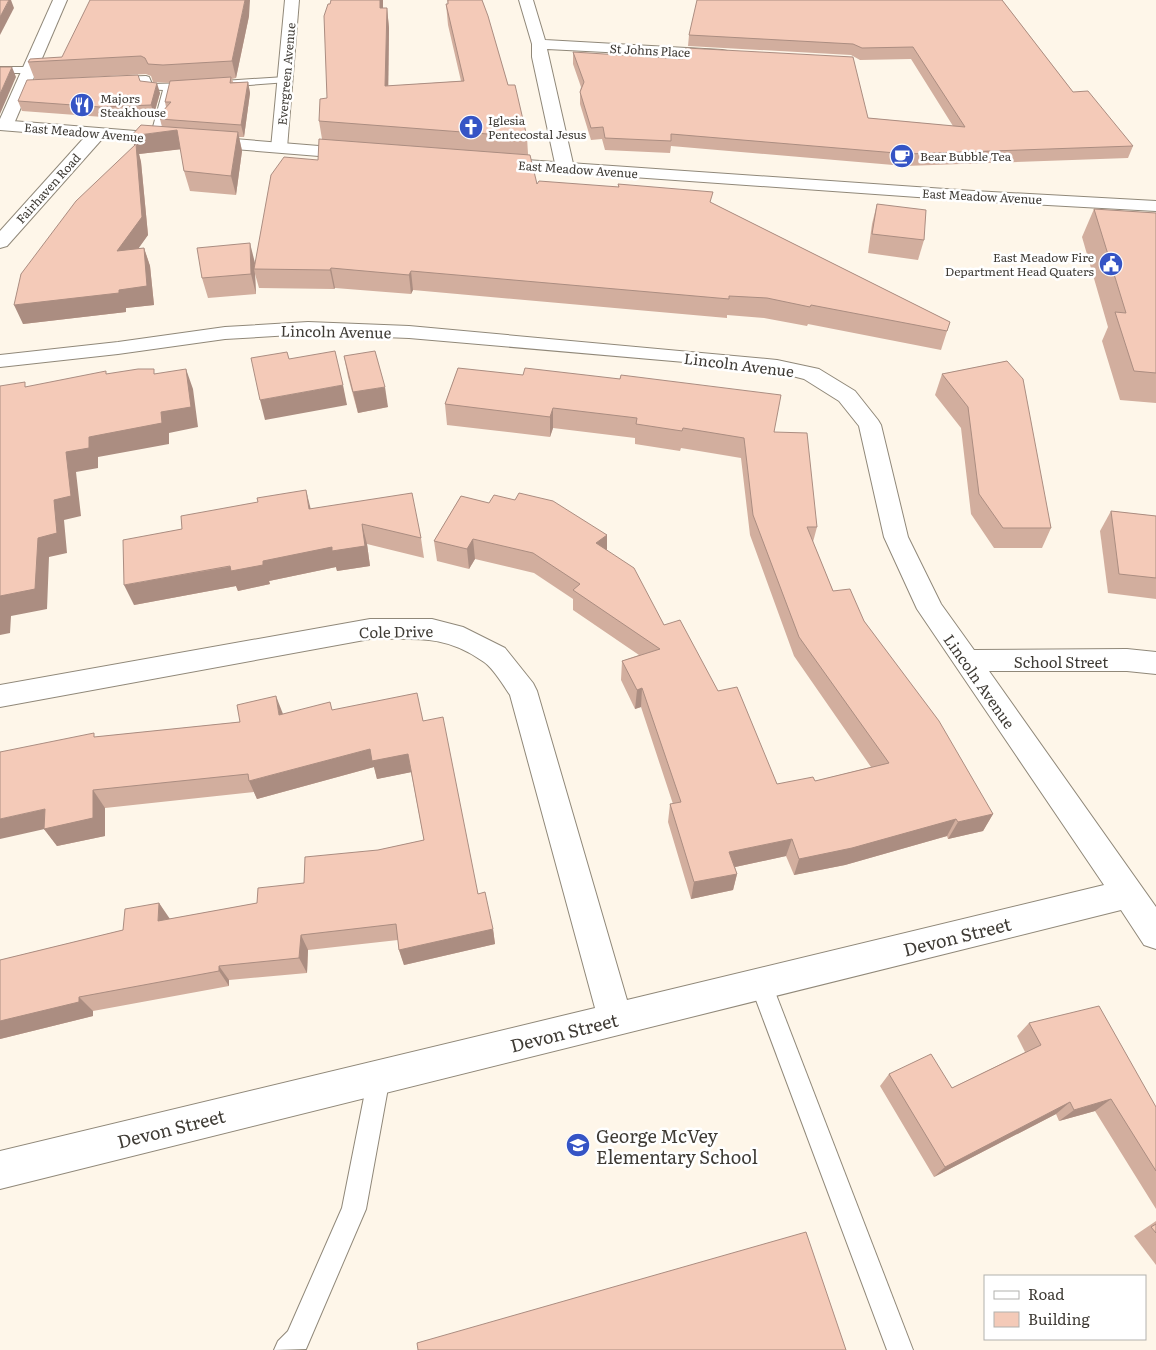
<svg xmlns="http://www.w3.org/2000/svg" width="1156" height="1350" font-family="Literata,serif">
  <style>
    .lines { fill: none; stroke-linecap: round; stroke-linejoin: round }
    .lane-casing { stroke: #908879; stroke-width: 2 }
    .street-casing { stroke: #908879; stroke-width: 2 }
    .secondary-casing { stroke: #908879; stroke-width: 2 }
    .lane { fill: #fff; fill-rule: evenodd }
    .street { fill: #fff; fill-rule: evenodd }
    .secondary { fill: #fff; fill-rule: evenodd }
    .wall { fill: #d2ae9e }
    .shaded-wall { fill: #ab8d81 }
    .building { fill: #f4cab8; stroke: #ab8d81 }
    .labels { text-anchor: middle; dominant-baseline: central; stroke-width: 5; stroke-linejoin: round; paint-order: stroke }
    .far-street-label { font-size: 12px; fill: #3f3b35; stroke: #fff }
    .far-poi-label { font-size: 12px; fill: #3f3b35; stroke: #fff; text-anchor: start }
    .street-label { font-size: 15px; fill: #3f3b35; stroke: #fff }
    .near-street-label { font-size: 18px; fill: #3f3b35; stroke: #fff }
    .near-poi-label { font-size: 18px; fill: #3f3b35; stroke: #fff; text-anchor: start }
  </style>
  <rect width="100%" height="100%" fill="#fef6e9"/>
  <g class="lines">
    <g class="lane-casing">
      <g id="lane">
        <polygon points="0,67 29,67 34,70 29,73 0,73"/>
        <polygon points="146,76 149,77 152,84 193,83 198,86 193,89 173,89 160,138 155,141 150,138 163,90 144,89 142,82 117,83 112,80 117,77"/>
        <polygon points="285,77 288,78 288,82 223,87 218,84 223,81"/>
        <polygon points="761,974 769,977 772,984 913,1350 887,1350 750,984 753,977"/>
        <polygon points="379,1066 387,1069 390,1077 366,1209 306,1349 274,1350 278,1341 288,1331 342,1208 368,1077 371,1069"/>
      </g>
    </g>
    <g class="street-casing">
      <g id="street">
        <polygon points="53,0 67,0 13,126 11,129 0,130 0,119"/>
        <polygon points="285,0 299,0 287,148 285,152 273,152 271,148"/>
        <polygon points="519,0 533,0 545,40 722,50 727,51 729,54 727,57 722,58 547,49 574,168 571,172 565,173 559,172 556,168 532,57 532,44"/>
        <polygon points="97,129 103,130 105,134 103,138 7,246 0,248 0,231 91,130"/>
        <path d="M308,322l101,4 368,34 42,9 36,22 23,29 3,5 27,112 33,67 33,46 153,-1 29,3v22l-29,-3h-138l167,236v42l-12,-4 -23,-35 -1121,279v-38l595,-143 -85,-313c-7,-10 -16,-26 -26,-33 -39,-28 -69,-23 -114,-23l-370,68v-22l370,-66h62l31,8 42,21 28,35 4,8 90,309 477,-115 -187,-276 -33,-72 -25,-111 -20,-25 -35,-22 -27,-7 -81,-9 -287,-25 -101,-4 -83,5 -107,15 -118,13v-12l118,-13 107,-15z"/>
      </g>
    </g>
    <g class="secondary-casing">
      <g id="secondary">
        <polygon points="0,120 356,149 362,150 364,154 362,158 356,159 0,130"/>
        <polygon points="496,158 974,191 1156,201 1156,211 974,201 490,167 487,163 490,159"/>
      </g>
    </g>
    <use href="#lane" class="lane"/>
    <use href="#street" class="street"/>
    <use href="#secondary" class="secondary"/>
  </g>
  <g class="wall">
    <polygon points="447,0 482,0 508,85 527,137 528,154 537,184 618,187 618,184 712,203 950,322 941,350 808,324 807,326 764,318 727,315 727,318 413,290 411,294 335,288 334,289 259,288 255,274 256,294 208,298 202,278 255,263 318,160 322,139 319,121 327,98 383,8 387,8 389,28 388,86 461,81 448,25 446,4 448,4"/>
    <polygon points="1002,0 1073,92 1133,146 1128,158 905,166 671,146 670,153 605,150 602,139 591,140 580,104 580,92 581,87 573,64 573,52 868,118 953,126 911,59 860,60 851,55 688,46 689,35"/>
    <polygon points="249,16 236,78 232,79 233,82 248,82 250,93 244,137 239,137 242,151 236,195 190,191 184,171 181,149 139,154 141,162 148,235 138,248 144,248 150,266 154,305 126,308 126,312 23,324 21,274 162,127 160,119 166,107 165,102 170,83 153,82 151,76 146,74 35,80 28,62 62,57"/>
    <polygon points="140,81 160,93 154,114 103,117 22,111 18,101"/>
    <polygon points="877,204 924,240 918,260 868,253 872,224"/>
    <polygon points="1094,209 1156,213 1156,403 1120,400 1102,341 1108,327 1082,237"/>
    <polygon points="344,356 388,407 358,413 348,377"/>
    <polygon points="1007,361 1051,528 1042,548 994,548 971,514 961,428 935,395 942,374"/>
    <polygon points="458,368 774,432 817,527 813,542 833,591 864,621 993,814 983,831 948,839 947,836 845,865 794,875 786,856 735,867 737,874 733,890 691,899 668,822 670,804 673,804 641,707 635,709 621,680 622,661 639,655 573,610 573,599 534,573 475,559 469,569 437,561 434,541 461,496 607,535 607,550 664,625 718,691 777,784 815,781 871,767 794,656 750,535 741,458 681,448 680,451 635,444 635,438 553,428 550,437 447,425 445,404"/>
    <polygon points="311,509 421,538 424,558 367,544 370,566 337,571 336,567 269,581 270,584 238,591 236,586 134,605 182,529"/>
    <polygon points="1111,511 1156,516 1156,599 1108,593 1100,531"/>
    <polygon points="332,710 423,721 478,894 493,929 495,944 404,965 399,950 398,940 308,950 307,973 229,980 229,986 93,1011 93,1016 0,1039 0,960 123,930 159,903 169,919 257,903 304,883 378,850 424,840 411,772 377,779 374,767 257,799 254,792 105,808 105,836 57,846 44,829 96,737 240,722 282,714"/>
    <polygon points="1029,1023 1156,1107 1156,1209 1095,1111 1059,1121 1056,1114 934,1177 880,1086 889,1074 952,1088 1025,1052 1017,1036"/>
    <polygon points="1156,1221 1156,1265 1134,1236"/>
  </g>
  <g class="shaded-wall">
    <polygon points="9,0 11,0 14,8 0,35 0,17"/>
    <polygon points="245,0 250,0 249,16 236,78 232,61"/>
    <polygon points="380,0 383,0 383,29 380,8"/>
    <polygon points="387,8 389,28 388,108 385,86"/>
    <polygon points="12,67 16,77 0,114 0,94"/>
    <polygon points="248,82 250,93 244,137 241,125"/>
    <polygon points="157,83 160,93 154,114 151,105"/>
    <polygon points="177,130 183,149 139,154 141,162 148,235 124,269 117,251 136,150 131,136"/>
    <polygon points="238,132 242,151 236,195 231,176"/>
    <polygon points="250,243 255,263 254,269 255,274 256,294 251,274"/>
    <polygon points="144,248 150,266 154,305 126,308 126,312 23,324 14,305 119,290"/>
    <polygon points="331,268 335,288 334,289 330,270"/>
    <polygon points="411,271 413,290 411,294 409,275"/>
    <polygon points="186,369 193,389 198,427 169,433 169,444 98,457 98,468 76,472 81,516 64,520 67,553 49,557 47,609 11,616 10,633 0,635 0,596 38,538 54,500 66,452 89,437 161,412"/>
    <polygon points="343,385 347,405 265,420 260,400"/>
    <polygon points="385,387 388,407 358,413 353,392"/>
    <polygon points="553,408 553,428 550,437 550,417"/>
    <polygon points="306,490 311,510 309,509"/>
    <polygon points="362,524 367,544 370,566 337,571 336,567 269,581 270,584 238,591 236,586 134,605 124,585 263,561"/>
    <polygon points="607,535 607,554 596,543"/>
    <polygon points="473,539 475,559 469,569 467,549"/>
    <polygon points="642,688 641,707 635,709 637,690"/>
    <polygon points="276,696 283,714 279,715"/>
    <polygon points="370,749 408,754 412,772 377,779 374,767 257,799 249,781"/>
    <polygon points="93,790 105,808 105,836 57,846 44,829"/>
    <polygon points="45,809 58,826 0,839 0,819"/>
    <polygon points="993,814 983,831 948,839 958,822"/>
    <polygon points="956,819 947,836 845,865 794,875 799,859"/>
    <polygon points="792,839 786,856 726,869 729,852"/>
    <polygon points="737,874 733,890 691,899 694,882"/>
    <polygon points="159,903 170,919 158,921"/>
    <polygon points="493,929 495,944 404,965 399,950"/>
    <polygon points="301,935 308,950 307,973 299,958"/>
    <polygon points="219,966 229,980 229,986 219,971"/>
    <polygon points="79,997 93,1011 93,1016 0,1039 0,1021"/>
    <polygon points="1111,1099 1095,1111 1059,1121 1074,1110"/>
    <polygon points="1070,1102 1056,1114 934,1177 945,1167"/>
  </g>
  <g class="building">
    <polygon points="0,0 9,0 0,17"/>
    <polygon points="90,0 245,0 232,61 163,65 148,64 145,58 141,56 28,62 30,59 62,57"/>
    <polygon points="331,0 380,0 380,8 387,8 385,86 464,81 446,4 448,4 448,0 482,0 488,16 508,85 515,85 527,137 319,121 320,99 327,98 324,16 328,4 330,4"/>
    <polygon points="697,0 1002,0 1073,92 1088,91 1133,146 908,154 671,134 671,141 605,138 603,127 591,128 580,92 584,82 573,52 683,59 686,48 853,57 868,118 965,127 913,47 862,48 853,44 689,35"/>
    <polygon points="0,67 12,67 0,94"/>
    <polygon points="138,75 140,81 157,83 151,105 100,107 18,101 27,80"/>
    <polygon points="231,77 230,83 248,82 241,125 160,119 162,112 171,102 165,102 170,81"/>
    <polygon points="141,125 238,132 231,176 184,171 177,130 131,136"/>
    <polygon points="319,139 530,155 537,184 539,181 619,187 618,184 713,192 710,202 950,322 947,331 811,305 810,307 767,298 729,296 729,299 411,271 409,275 331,268 330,270 254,269 271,175 284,157 318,160"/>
    <polygon points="136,144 142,217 117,251 144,248 147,286 119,290 119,293 14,305 21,274 76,201"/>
    <polygon points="877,204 926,210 924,240 872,234"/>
    <polygon points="1094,209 1156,213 1156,373 1134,371 1115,312 1126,313"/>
    <polygon points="250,243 251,274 202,278 197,248"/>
    <polygon points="335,351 343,385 260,400 251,358 287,352 289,359"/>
    <polygon points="375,351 385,387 353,392 344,356"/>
    <polygon points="1007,361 1023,379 1051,528 1003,528 979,494 968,407 942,374"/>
    <polygon points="458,368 523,375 525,368 620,379 621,375 781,395 774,432 807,433 817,527 807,527 833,591 850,589 864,621 939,721 993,814 958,822 956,819 852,848 799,859 792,839 729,852 737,874 694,882 670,804 681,802 642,688 637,690 622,661 660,649 573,590 580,584 533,553 473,539 467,549 434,541 461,496 489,503 494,495 515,500 519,493 553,501 607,535 596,543 634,568 664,625 680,620 718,691 737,687 777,784 813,777 815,781 889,763 799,637 753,515 744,438 683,428 682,431 636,424 637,418 553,408 550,417 445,404"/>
    <polygon points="138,369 154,369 154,374 186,369 191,407 161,412 162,423 89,437 89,448 66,452 71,496 54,500 57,533 38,538 35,589 0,596 0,386 25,382 25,387 106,371 106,374"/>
    <polygon points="306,490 309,509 412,493 421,538 362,524 365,546 332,551 332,547 263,561 263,565 231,571 230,566 124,585 123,540 182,529 181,516 258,502 257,498"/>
    <polygon points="1111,511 1156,516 1156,578 1119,574"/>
    <polygon points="417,693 423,721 443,717 478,894 485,892 493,929 399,950 396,924 301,935 299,958 219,966 219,971 79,997 79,1002 0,1021 0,960 123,930 125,909 159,903 158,921 257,903 258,888 304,883 305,857 378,850 424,840 408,754 372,761 370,749 249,781 248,774 93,790 93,818 44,829 45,809 0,819 0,752 94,733 94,737 240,722 237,705 276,696 279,715 330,702 332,710"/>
    <polygon points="1099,1006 1156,1107 1156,1171 1111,1099 1074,1110 1070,1102 945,1167 889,1074 931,1054 952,1088 1041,1045 1029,1023"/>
    <polygon points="1156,1224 1156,1233 1151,1227"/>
    <polygon points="806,1232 846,1350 418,1350 417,1343"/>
  </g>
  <defs>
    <g id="restaurant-disc" transform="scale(1.25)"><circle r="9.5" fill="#3554c5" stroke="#fff"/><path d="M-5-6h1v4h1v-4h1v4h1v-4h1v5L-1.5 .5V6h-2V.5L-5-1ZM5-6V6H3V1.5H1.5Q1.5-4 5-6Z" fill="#fff"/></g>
    <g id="church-disc" transform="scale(1.25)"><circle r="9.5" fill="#3554c5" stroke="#fff"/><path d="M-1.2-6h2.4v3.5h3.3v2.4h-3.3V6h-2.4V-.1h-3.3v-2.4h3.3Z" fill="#fff"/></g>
    <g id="cafe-disc" transform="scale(1.25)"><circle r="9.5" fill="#3554c5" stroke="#fff"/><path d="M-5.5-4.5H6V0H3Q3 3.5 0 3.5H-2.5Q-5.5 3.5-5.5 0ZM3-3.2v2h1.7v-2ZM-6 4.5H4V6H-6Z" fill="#fff"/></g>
    <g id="civic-disc" transform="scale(1.25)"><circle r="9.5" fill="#3554c5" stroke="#fff"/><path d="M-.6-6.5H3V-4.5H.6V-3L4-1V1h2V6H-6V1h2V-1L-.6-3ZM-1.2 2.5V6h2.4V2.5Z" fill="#fff"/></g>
    <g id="school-disc" transform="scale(1.25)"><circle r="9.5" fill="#3554c5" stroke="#fff"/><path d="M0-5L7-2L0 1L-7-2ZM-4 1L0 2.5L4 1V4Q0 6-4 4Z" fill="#fff"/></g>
  </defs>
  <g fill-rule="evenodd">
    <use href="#restaurant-disc" x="82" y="105"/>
    <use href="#church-disc" x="471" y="127"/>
    <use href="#cafe-disc" x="902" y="156"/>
    <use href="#civic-disc" x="1111" y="264"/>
    <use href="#school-disc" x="578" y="1145"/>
  </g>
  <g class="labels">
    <g class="far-street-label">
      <text transform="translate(650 50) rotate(3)">St Johns Place</text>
      <text transform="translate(286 74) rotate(-85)">Evergreen Avenue</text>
      <text transform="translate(84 132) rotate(5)">East Meadow Avenue</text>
      <text transform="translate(578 169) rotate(4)">East Meadow Avenue</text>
      <text transform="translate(48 188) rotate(-48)">Fairhaven Road</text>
      <text transform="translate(982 196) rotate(3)">East Meadow Avenue</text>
    </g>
    <g class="far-poi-label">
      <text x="100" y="98">Majors<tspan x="100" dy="14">Steakhouse</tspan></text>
      <text x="488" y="120">Iglesia<tspan x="488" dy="14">Pentecostal Jesus</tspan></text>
      <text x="920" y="156">Bear Bubble Tea</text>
      <text x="1094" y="257" text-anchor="end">East Meadow Fire<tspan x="1094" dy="14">Department Head Quaters</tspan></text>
    </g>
    <g class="street-label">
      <text transform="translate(336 331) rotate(1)">Lincoln Avenue</text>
      <text transform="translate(739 364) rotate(7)">Lincoln Avenue</text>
      <text transform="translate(396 631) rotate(-1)">Cole Drive</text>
      <text x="1061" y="661">School Street</text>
      <text transform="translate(980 681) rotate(55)">Lincoln Avenue</text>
    </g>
    <g class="near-street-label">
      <text transform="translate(957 936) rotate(-14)">Devon Street</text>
      <text transform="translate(564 1032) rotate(-14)">Devon Street</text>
      <text transform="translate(171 1128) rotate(-14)">Devon Street</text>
    </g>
    <g class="near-poi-label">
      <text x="596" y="1135">George McVey<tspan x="596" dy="21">Elementary School</tspan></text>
    </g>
  </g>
  <rect x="984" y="1275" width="162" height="65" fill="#ffffff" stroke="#b2b1ae"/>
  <rect x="994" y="1291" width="25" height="8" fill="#ffffff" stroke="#b2b1ae"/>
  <text x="1028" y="1300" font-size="15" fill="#3f3b35">Road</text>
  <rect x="994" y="1312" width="25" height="15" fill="#f4cab8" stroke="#b2b1ae"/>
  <text x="1028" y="1325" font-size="15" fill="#3f3b35">Building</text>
</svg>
